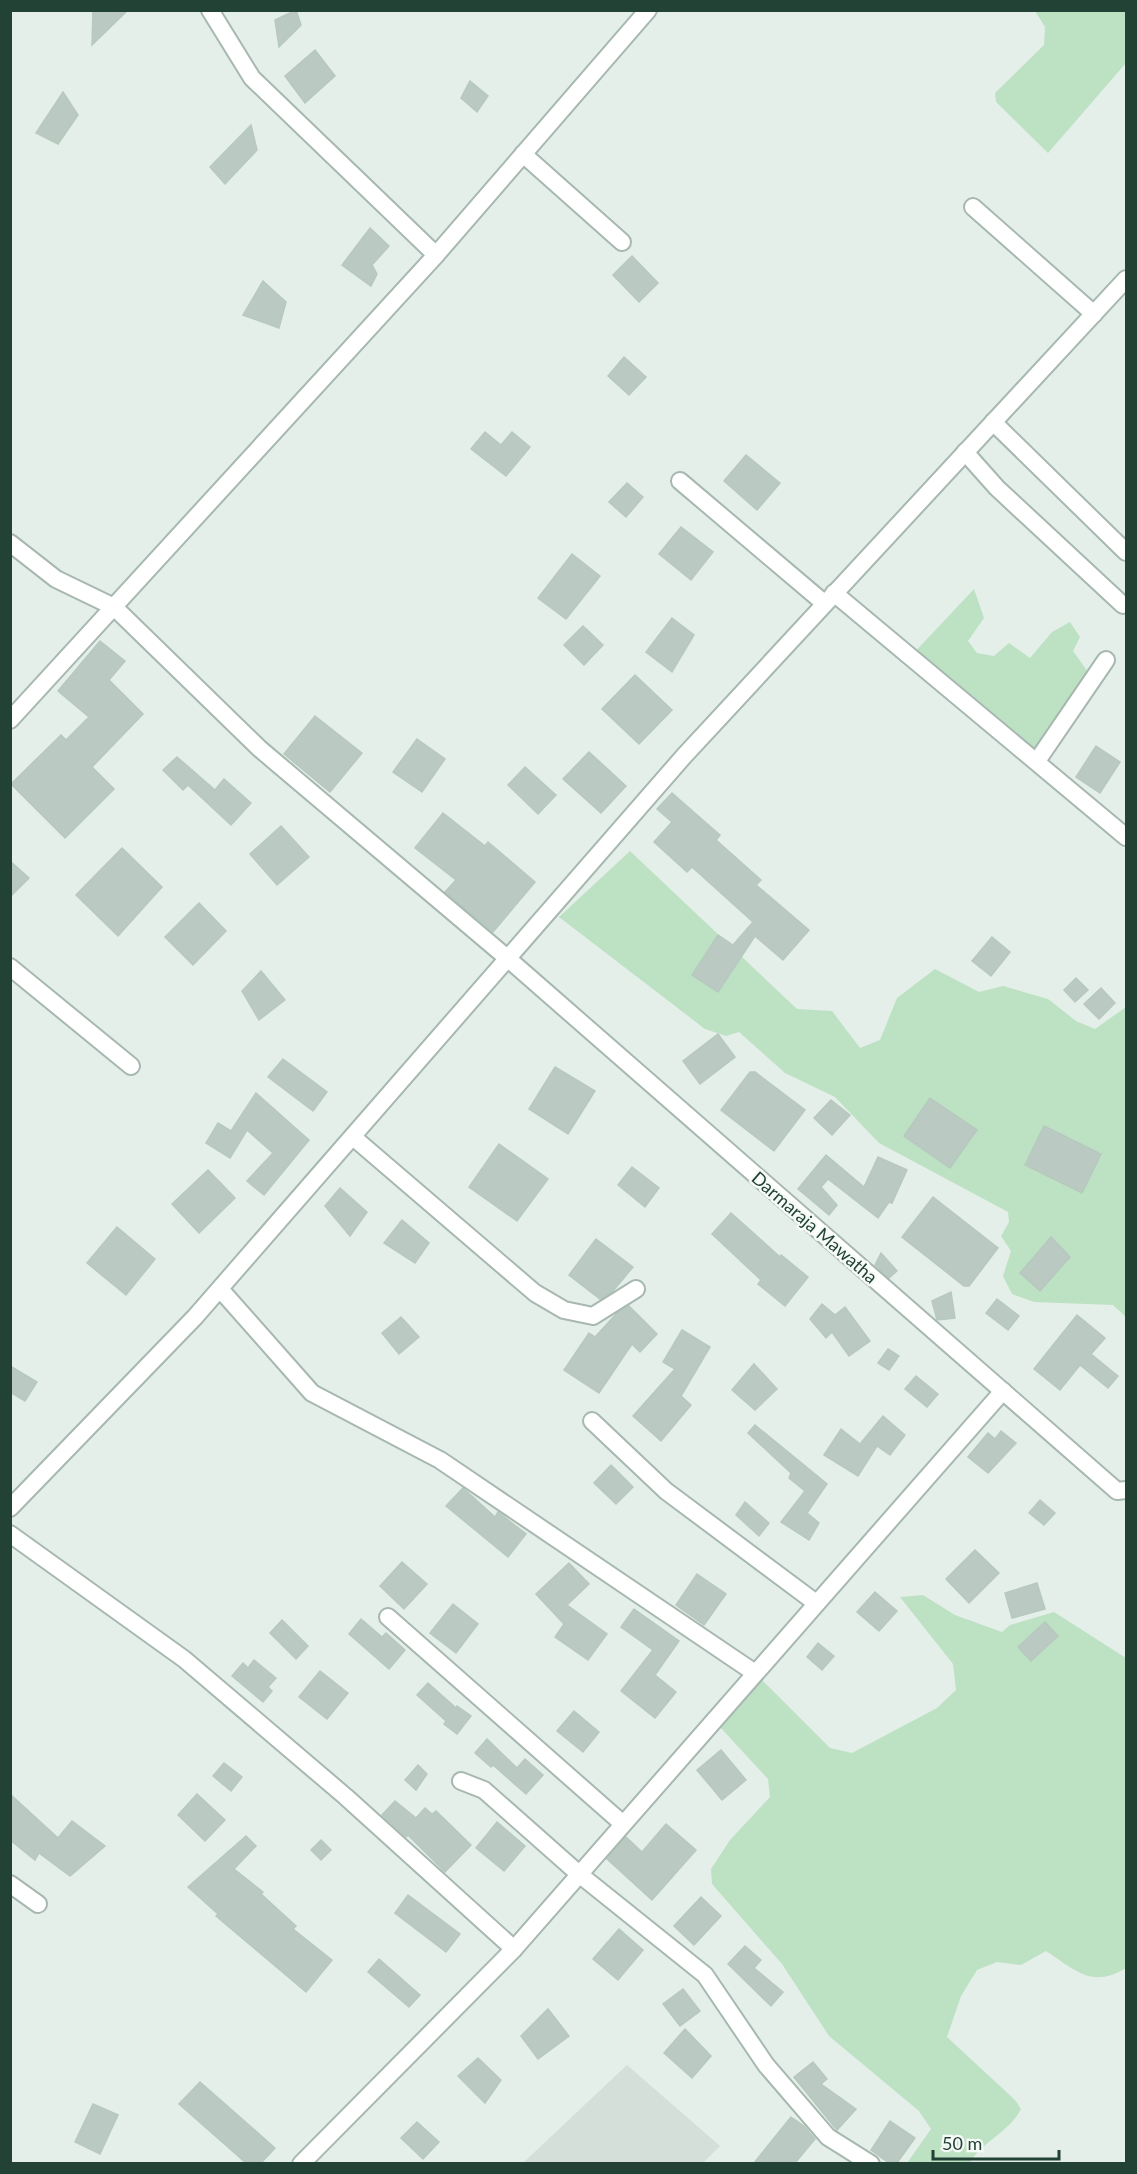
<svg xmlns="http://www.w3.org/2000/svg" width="1137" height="2174" font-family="Lato,sans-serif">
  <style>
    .built { fill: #d3dfd8 }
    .green { fill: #bde1c3 }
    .building { fill: #bacac2; stroke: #b7c9bf; stroke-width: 1.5 }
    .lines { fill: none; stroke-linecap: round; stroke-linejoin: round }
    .minor-casing { stroke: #a7b8b0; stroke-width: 20 }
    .minor { stroke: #fff; stroke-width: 16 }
    .labels { text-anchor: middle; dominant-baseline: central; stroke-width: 5; stroke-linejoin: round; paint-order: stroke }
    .street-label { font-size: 18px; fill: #234236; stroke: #f6fbf8 }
  </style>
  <rect width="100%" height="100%" fill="#e5efe9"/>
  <polygon class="built" points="627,2065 720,2146 703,2163 523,2163"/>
  <g class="green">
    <polygon points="1035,11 1126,11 1126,63 1048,153 996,102 995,93 1044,45 1045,27"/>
    <polygon points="974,589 984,618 968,641 977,653 994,656 1009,643 1030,658 1052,632 1070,622 1080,637 1073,651 1088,672 1030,755 910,657"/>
    <polygon points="630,851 797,1009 832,1011 860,1048 880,1040 897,998 935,969 979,992 1003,986 1048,999 1076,1021 1095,1029 1126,1007 1126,1317 1113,1305 1034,1302 1012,1294 1003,1276 1011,1251 1001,1236 1009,1222 1008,1212 879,1143 835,1097 785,1073 739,1032 726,1036 705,1029 559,917"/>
    <path d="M923,1595l32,20 47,17 8,-7 44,-13 72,46v310c-34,21 -51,2 -80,-17l-25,14 -24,-3 -20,8 -16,26 -14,41 68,63 6,9c-11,23 -39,32 -51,54h-63l24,-34 -12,-18 -90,-75 -47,-72 -70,-80 -1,-15 19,-29 40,-43 -2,-18 -48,-52 42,-47 68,68 22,5 85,-45 19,-18 -3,-26 -53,-67z"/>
  </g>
  <g class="building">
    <polygon points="93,10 128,10 92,45"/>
    <polygon points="296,10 301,25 279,47 275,20"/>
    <polygon points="315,50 335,76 305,103 285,76"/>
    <polygon points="470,81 488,96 477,112 461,98"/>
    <polygon points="63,92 78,115 58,144 36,133"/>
    <polygon points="251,125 257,150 225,184 210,167"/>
    <polygon points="370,228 389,246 372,265 377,274 371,286 342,265"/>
    <polygon points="632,256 658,283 639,302 613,275"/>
    <polygon points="263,281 286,302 279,328 243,315"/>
    <polygon points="624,357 646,377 629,395 608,376"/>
    <polygon points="485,432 501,445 512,432 530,447 506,476 471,449"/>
    <polygon points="746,455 780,483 757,510 724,481"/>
    <polygon points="627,483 643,497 626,517 609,502"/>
    <polygon points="681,527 713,552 691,580 659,554"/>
    <polygon points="572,554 600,576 566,619 538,598"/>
    <polygon points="672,618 694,635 672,672 646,652"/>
    <polygon points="583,626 603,645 584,665 564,645"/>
    <polygon points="100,641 125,661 109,680 143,714 92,767 114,789 65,838 11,784 61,735 66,740 89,717 58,691"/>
    <polygon points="635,675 672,710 639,744 602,709"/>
    <polygon points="315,716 362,753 330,792 284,754"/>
    <polygon points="417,739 445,759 422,792 393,772"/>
    <polygon points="1096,746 1120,762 1100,793 1076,777"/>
    <polygon points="589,752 626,786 601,813 563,779"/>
    <polygon points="177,757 215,790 224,779 251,803 231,825 188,785 183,790 163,770"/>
    <polygon points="525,767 556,795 538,814 508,785"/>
    <polygon points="672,793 720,835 716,840 761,880 756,885 809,930 783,960 755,936 718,992 692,975 718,935 733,945 753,922 692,867 687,872 654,842 672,822 657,809"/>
    <polygon points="443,813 485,846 488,842 535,882 493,932 445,892 456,880 415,848"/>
    <polygon points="281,826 309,857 277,885 250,854"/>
    <polygon points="122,848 162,887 118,936 76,895"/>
    <polygon points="10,861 29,878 10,897"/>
    <polygon points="199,903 226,931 193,965 165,937"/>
    <polygon points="992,937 1010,952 991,976 972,961"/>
    <polygon points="261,971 285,1000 259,1020 242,991"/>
    <polygon points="1076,978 1088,990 1075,1002 1064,990"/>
    <polygon points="1101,988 1115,1003 1099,1019 1084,1004"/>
    <polygon points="718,1034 735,1057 700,1084 683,1061"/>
    <polygon points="283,1059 327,1092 313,1111 268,1077"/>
    <polygon points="555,1067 595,1091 568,1134 529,1109"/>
    <polygon points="750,1072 755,1072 805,1110 774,1151 721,1110"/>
    <polygon points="256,1093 309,1140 264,1195 247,1181 273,1153 247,1130 230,1158 206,1143 218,1123 231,1131"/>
    <polygon points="930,1098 977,1130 950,1168 904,1136"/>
    <polygon points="831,1100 850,1115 832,1135 814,1118"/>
    <polygon points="1044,1126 1101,1154 1082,1193 1025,1165"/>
    <polygon points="499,1144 548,1179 517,1221 469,1187"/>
    <polygon points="826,1155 864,1187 878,1157 907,1170 892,1203 889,1202 878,1218 828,1179 821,1187 837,1205 829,1215 798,1189"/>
    <polygon points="632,1167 659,1188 645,1207 618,1185"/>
    <polygon points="208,1170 235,1198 199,1233 172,1204"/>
    <polygon points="340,1188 367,1212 350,1236 325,1206"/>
    <polygon points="933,1197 998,1248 969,1286 964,1286 902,1237"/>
    <polygon points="731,1213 780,1257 781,1255 808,1277 785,1306 758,1284 761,1280 712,1234"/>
    <polygon points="402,1220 429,1243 415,1263 384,1243"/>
    <polygon points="117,1227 155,1259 126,1295 87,1263"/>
    <polygon points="1051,1237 1070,1257 1040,1291 1020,1273"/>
    <polygon points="596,1239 633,1267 613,1291 600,1299 569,1275"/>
    <polygon points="881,1253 897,1271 889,1278 875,1265"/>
    <polygon points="951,1292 955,1318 937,1320 932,1301"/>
    <polygon points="997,1299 1019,1316 1008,1330 986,1313"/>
    <polygon points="822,1304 835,1315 845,1307 870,1341 849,1356 832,1332 826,1338 810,1319"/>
    <polygon points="629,1306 657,1334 640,1352 632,1344 599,1393 564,1370 589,1333 595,1337 617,1313"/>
    <polygon points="1077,1315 1105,1338 1091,1354 1118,1376 1108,1388 1080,1365 1060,1390 1034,1369"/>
    <polygon points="401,1317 419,1337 399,1354 382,1333"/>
    <polygon points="682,1330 710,1347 681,1396 691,1405 661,1441 633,1416 675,1369 663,1362"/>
    <polygon points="888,1349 899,1356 889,1370 878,1363"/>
    <polygon points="754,1364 777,1389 755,1410 732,1390"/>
    <polygon points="10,1366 37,1382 25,1401 10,1392"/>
    <polygon points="916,1376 938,1394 927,1407 905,1389"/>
    <polygon points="883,1416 905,1435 890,1455 877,1446 858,1476 824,1455 841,1429 860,1444"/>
    <polygon points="755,1425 827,1484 807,1513 819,1523 809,1540 781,1522 805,1491 789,1478 791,1473 748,1433"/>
    <polygon points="1001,1431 1016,1443 988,1473 968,1457 988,1433 995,1439"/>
    <polygon points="611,1465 633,1487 616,1504 594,1483"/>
    <polygon points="463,1488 495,1517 498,1512 526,1534 508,1557 446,1506"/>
    <polygon points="1040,1500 1055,1513 1044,1525 1029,1513"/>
    <polygon points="745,1502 769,1523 759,1536 736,1515"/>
    <polygon points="975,1550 999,1573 969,1603 946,1579"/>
    <polygon points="402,1562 427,1584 404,1609 380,1586"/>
    <polygon points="569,1563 589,1584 567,1605 607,1634 588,1660 555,1637 564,1624 536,1594"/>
    <polygon points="697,1574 726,1594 704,1625 676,1605"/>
    <polygon points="1037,1583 1045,1609 1012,1618 1005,1593"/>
    <polygon points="875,1592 897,1611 879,1631 857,1612"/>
    <polygon points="453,1604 478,1624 456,1653 430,1633"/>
    <polygon points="634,1609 679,1641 655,1675 676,1692 655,1718 621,1691 653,1650 621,1627"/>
    <polygon points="361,1619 382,1637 386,1633 405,1650 389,1669 349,1634"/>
    <polygon points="282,1620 308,1646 296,1659 270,1633"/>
    <polygon points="1045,1622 1058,1636 1031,1661 1018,1647"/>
    <polygon points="818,1643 834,1656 822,1670 807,1657"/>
    <polygon points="254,1660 276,1678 268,1687 272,1691 263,1702 232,1676 243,1663 248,1668"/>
    <polygon points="320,1671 348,1693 327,1719 299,1697"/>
    <polygon points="428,1683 456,1708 457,1706 471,1716 457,1734 444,1724 446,1721 417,1695"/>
    <polygon points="574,1711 599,1732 583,1752 557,1731"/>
    <polygon points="487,1739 517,1768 525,1759 543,1775 526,1794 493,1765 491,1767 475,1753"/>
    <polygon points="721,1750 746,1780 722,1800 697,1770"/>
    <polygon points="224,1763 242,1777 231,1791 213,1776"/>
    <polygon points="418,1765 427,1774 416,1790 405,1780"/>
    <polygon points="10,1794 58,1838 72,1821 105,1846 70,1876 39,1853 35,1860 10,1840"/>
    <polygon points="197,1794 225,1820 205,1841 178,1815"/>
    <polygon points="395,1801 416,1818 425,1808 432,1814 436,1811 471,1845 445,1872 408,1835 406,1837 382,1815"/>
    <polygon points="497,1822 525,1846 504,1871 476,1848"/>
    <polygon points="666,1824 696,1850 652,1900 607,1859 626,1837 642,1852"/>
    <polygon points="246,1836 256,1846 234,1869 263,1892 261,1894 296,1926 293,1929 332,1960 306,1992 216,1916 218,1914 188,1887"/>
    <polygon points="321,1840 331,1850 321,1860 311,1850"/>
    <polygon points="408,1895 460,1934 446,1952 395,1913"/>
    <polygon points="701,1897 721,1916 694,1945 674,1926"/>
    <polygon points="619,1929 643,1950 618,1980 593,1959"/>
    <polygon points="745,1946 761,1960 754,1968 783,1992 771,2006 728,1964"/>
    <polygon points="379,1959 420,1995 409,2007 368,1972"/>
    <polygon points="683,1989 700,2011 680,2026 663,2004"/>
    <polygon points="548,2009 569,2036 538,2059 521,2036"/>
    <polygon points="685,2029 711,2056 692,2078 664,2053"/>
    <polygon points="478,2058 501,2080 485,2103 458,2076"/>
    <polygon points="813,2062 827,2079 821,2084 856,2109 837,2130 794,2077"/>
    <polygon points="200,2082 275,2148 261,2163 246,2163 179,2104"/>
    <polygon points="93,2104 118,2115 100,2154 75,2142"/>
    <polygon points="791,2117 804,2126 815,2139 795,2163 754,2163"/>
    <polygon points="890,2121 915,2138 897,2163 889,2163 871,2150"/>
    <polygon points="417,2122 439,2142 423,2159 401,2138"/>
  </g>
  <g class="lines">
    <g class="minor-casing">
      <g id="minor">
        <polyline points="210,10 252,78 436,255"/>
        <polyline points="523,154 622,242"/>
        <polyline points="973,207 1094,314"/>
        <polyline points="993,422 1126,552"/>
        <polyline points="965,452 997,488 1123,605"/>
        <polyline points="680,481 824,603"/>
        <polyline points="10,543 56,579 114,607 260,749 506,957 1117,1491 1126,1490"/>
        <polyline points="834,593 1126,837"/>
        <polyline points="10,720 436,255 648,10"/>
        <polyline points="1037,761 1106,660"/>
        <polyline points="10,967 131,1066"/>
        <polyline points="353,1137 535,1293 564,1310 593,1316 636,1289"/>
        <polyline points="220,1289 312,1393 440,1460 755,1673"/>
        <polyline points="592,1421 666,1491 816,1603"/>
        <polyline points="10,1508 195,1317 684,756 1126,279"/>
        <polyline points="10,1534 184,1659 346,1797 514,1949"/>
        <polyline points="388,1617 623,1824"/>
        <polyline points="461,1781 484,1790 579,1874 705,1975 766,2065 828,2137 871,2164"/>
        <polyline points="10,1884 38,1904"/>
        <polyline points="301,2164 514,1949 1003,1391"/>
      </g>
    </g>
    <use href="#minor" class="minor"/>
  </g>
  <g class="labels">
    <g class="street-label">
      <text transform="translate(815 1227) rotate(41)">Darmaraja Mawatha</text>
    </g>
  </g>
  <rect width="1137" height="2174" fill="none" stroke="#234236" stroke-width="24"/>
  <path d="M933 2150v9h126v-9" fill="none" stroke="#234236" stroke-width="3"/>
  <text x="942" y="2150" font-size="18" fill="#234236" stroke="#f6fbf8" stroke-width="4.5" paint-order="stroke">50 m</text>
</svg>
